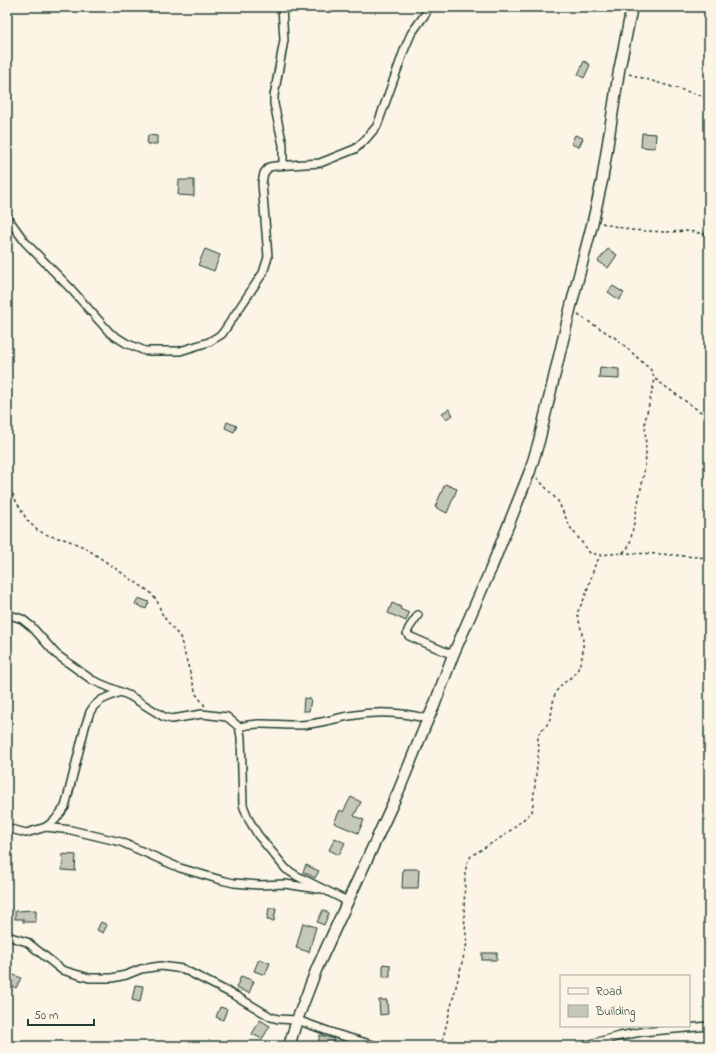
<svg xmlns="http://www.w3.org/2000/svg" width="716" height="1053" font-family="'Indie Flower',sans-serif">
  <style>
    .building { fill: #c5c7b9; stroke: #1f3d34 }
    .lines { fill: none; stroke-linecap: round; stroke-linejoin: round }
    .minor-casing { stroke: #1f3d34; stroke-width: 10 }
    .secondary-casing { stroke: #1f3d34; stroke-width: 13 }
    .path { stroke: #1f3d34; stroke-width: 1.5; stroke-dasharray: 3 3; stroke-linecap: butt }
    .minor { stroke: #fcf5e5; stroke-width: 7 }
    .secondary { stroke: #fcf5e5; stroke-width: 10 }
  </style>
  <rect width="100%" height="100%" fill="#fcf5e5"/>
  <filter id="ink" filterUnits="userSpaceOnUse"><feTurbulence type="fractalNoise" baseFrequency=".025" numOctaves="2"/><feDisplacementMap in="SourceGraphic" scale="8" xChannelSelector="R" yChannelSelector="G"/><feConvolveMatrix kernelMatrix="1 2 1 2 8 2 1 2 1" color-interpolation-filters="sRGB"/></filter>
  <g filter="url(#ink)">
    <g class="building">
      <polygon points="584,61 590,65 584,78 578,75"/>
      <polygon points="642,133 656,134 655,148 641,147"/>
      <polygon points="148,135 157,136 157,144 147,144"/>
      <polygon points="575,135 583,138 579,147 571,144"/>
      <polygon points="179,180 194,180 194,196 178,195"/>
      <polygon points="205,249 220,255 214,271 198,265"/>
      <polygon points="608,249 617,255 608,268 598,261"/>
      <polygon points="613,286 624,293 619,300 608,292"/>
      <polygon points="600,367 619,369 619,379 599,378"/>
      <polygon points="449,409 453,415 446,419 442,413"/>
      <polygon points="227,422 237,426 234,432 225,428"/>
      <polygon points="445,484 457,489 447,513 435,507"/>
      <polygon points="138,598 149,602 146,609 135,604"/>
      <polygon points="392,603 401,607 400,609 409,613 406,621 388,613"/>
      <polygon points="304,698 311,699 309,711 303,711"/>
      <polygon points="351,797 361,802 354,816 364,820 358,833 334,823 340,810 343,812"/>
      <polygon points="335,838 345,843 339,855 329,850"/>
      <polygon points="63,854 76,855 75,871 62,870"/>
      <polygon points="306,865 319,871 315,878 303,872"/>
      <polygon points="403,869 419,869 418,888 402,888"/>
      <polygon points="269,908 276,908 274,921 267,920"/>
      <polygon points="36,910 36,922 23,922 23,919 15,919 15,911"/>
      <polygon points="323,910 329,913 324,925 317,922"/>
      <polygon points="101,922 107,925 103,933 97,930"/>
      <polygon points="303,923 316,927 309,952 296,948"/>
      <rect x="482" y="953" width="15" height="7"/>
      <polygon points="259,959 270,963 265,975 254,971"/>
      <polygon points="383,964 390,965 390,977 383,977"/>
      <polygon points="14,975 21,978 16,988 9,984"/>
      <polygon points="241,976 254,981 249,993 236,988"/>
      <polygon points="135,985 143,986 140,1002 132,1000"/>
      <polygon points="379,1000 387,1000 388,1014 380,1015"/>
      <polygon points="220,1007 227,1009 223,1020 216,1017"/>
      <polygon points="260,1020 270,1026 262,1039 252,1034"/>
      <polygon points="320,1035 334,1039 332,1046 317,1046"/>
    </g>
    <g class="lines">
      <g class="minor-casing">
        <g id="minor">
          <polyline points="282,7 284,40 274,96 274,104 283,145 283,165"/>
          <polyline points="7,217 25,242 71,289 110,333 126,343 145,351 180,351 209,342 222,334 263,273 268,257 262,183 264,173 269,167 275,166 320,163 355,149 365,140 377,126 405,48 411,34 426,13 428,7"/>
          <polyline points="7,614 22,619 32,627 56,654 92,680 130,696 164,717 172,719 202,714 227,717 239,727 241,737 243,805 249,820 258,835 286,869 297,876 347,901"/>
          <polyline points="418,615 409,628 407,633 409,636 453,655"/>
          <path d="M239,727c20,-6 41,-1 61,-2 17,-1 33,-6 49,-9 26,-5 53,-4 79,3"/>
          <polyline points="46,827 55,820 65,807 85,727 90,712 94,706 101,700 120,692"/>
          <polyline points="7,828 26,833 46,827 71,830 121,842 180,868 221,880 234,883 259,885 285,884 318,889"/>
          <polyline points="7,936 27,942 62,970 89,978 112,978 126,975 141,969 161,966 183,969 236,996 271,1017 278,1019 297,1020 336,1034 377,1046"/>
          <polyline points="583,1046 620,1036 641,1032 709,1026"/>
        </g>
      </g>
      <g class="secondary-casing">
        <polyline id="secondary" points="289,1046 297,1020 317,968 399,790 425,726 434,706 453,655 490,571 530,471 539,441 570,310 593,221 602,181 619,71 632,7"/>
      </g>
      <g class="path">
        <polyline points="629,74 709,98"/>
        <polyline points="602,223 630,230 665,232 689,231 709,235"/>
        <polyline points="578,315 617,339 651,370 655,379 699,411 709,414"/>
        <polyline points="537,478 558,501 570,527 590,553 601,555 622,553 627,549 630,543 644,473 646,456 645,421 655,379"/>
        <polyline points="7,483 16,501 27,520 37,530 50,536 67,540 84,547 150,592 157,601 163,616 180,637 196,694 205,706"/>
        <polyline points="622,553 661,554 709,558"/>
        <path d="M441,1046l26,-103 -3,-27 1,-43 2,-10 4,-7 34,-21 27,-23 7,-65c-4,-20 4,-13 10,-26 4,-9 3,-18 6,-27 4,-10 15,-14 21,-22 3,-3 3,-8 5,-11 5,-17 0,-32 -4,-48l8,-16 10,-32 6,-10"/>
      </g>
      <use href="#minor" class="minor"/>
      <use href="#secondary" class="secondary"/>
    </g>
  </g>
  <rect width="716" height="1053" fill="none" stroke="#fcf5e5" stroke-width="24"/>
  <rect x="12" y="12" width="692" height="1029" fill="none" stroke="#1f3d34" stroke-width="1.5" filter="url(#ink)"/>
  <rect x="560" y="975" width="130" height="52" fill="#fcf5e5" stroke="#a4ab9e"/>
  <rect x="568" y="988" width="20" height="6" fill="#fcf5e5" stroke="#a4ab9e"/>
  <text x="596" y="995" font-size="12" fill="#1f3d34">Road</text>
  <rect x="568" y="1005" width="20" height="12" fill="#c5c7b9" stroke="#a4ab9e"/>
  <text x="596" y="1015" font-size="12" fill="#1f3d34">Building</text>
  <path d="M28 1019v6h66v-6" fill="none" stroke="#1f3d34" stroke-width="2"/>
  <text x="34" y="1019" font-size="12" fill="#1f3d34" stroke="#fcf5e5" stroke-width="3" paint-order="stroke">50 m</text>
</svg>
